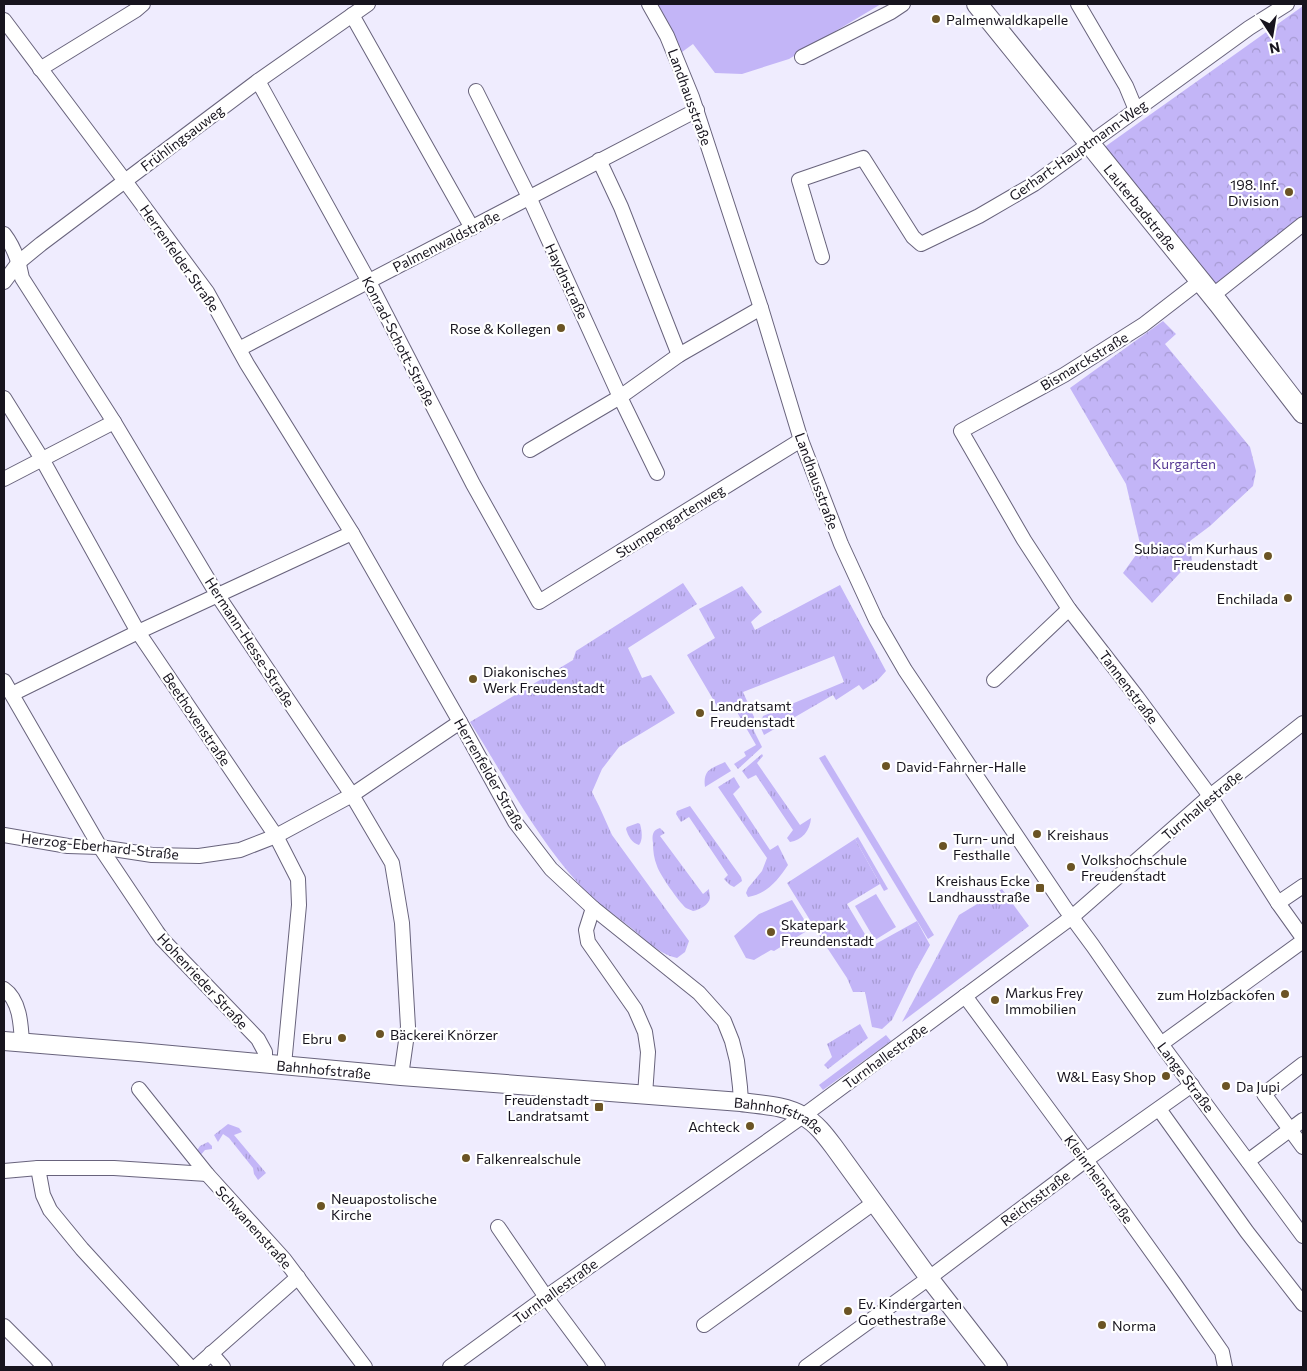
<svg xmlns="http://www.w3.org/2000/svg" width="1307" height="1371" font-family="Commissioner,sans-serif">
  <style>
    .grass { fill: url(#grass-tufts) }
    .forest { fill: url(#forest-crowns) }
    .pitch { fill: #c3b5f7 }
    .lines { fill: none; stroke-linecap: round; stroke-linejoin: round }
    .minor-casing { stroke: #68637c; stroke-width: 16 }
    .tertiary-casing { stroke: #68637c; stroke-width: 20 }
    .secondary-casing { stroke: #68637c; stroke-width: 22 }
    .minor { stroke: #fff; stroke-width: 14 }
    .tertiary { stroke: #fff; stroke-width: 18 }
    .secondary { stroke: #fff; stroke-width: 20 }
    .poi-dot { fill: #6b5424; stroke: #fff; stroke-width: 2 }
    .labels { text-anchor: middle; dominant-baseline: central; stroke-width: 4.5; stroke-linejoin: round; paint-order: stroke }
    .poi-label { font-size: 14px; fill: #17141e; stroke: #fff; text-anchor: start }
    .street-label { font-size: 14px; fill: #17141e; stroke: #fff }
    .park-label { font-size: 14px; fill: #593d95; stroke: #fff }
  </style>
  <defs>
    <pattern id="grass-tufts" width="24" height="20" patternUnits="userSpaceOnUse" patternTransform="scale(1.25)"><rect width="24" height="20" fill="#c3b5f7"/><path d="M3 7l-1-3M5 7V3M7 7l1-3M15 17l-1-3M17 17v-4M19 17l1-3" fill="none" stroke="#a79bd3"/></pattern>
    <pattern id="forest-crowns" width="20" height="18" patternUnits="userSpaceOnUse" patternTransform="scale(1.25)"><rect width="20" height="18" fill="#c3b5f7"/><path d="M2 6a3 3 0 1 1 6 0M12 15a3 3 0 1 1 6 0" fill="none" stroke="#a79bd3"/></pattern>
  </defs>
  <rect width="100%" height="100%" fill="#efecfe"/>
  <g class="grass">
    <path d="M683,583l14,21 -69,44 14,30 9,-3 24,38 -56,34 -17,22 -10,23 7,14 13,29 77,106 -4,11 -8,6c-19,-4 -33,-20 -47,-31 -18,-14 -37,-27 -52,-44 -43,-48 -74,-107 -108,-161l103,-62 3,-9z"/>
    <polygon points="840,585 886,671 877,681 863,690 859,685 836,700 833,695 764,735 760,726 763,716 844,682 834,656 743,692 754,717 754,731 762,747 738,769 734,764 746,756 744,752 756,745 734,707 725,705 717,706 687,655 715,638 699,609 742,586 762,612 751,622 755,630"/>
    <path d="M762,754l1,2 -6,7 43,62 11,-7c-1,13 -9,22 -21,24l-3,-4 6,-8 -37,-55 -8,4 -6,-8z"/>
    <path d="M725,762l6,9 -26,16c-2,-18 6,-18 20,-25z"/>
    <path d="M734,777l6,10 -7,7 37,56 8,-5 10,20c-10,15 -21,29 -40,32l-2,-4 2,-5 14,-17 5,-13 -49,-71z"/>
    <polygon points="690,806 741,877 742,881 734,887 730,885 724,879 728,875 689,817 681,822 676,814 677,811"/>
    <path d="M638,823l2,1c2,7 3,16 -1,21 -7,-2 -11,-9 -13,-16l1,-2z"/>
    <path d="M660,828l5,5 -5,3 43,58 6,-5c0,3 1,6 1,9 -1,7 -11,12 -17,13 -2,-1 -5,-2 -7,-3 -7,-6 -26,-33 -29,-42 -3,-7 -4,-15 -4,-23 -1,-7 -1,-13 7,-15z"/>
    <polygon points="855,839 880,884 847,904 872,946 917,921 930,945 915,972 892,1020 882,1029 872,1027 865,992 853,992 847,978 826,946 787,883"/>
    <polygon points="1002,889 1029,926 902,1022 959,915"/>
    <polygon points="860,1024 868,1038 828,1069 824,1065 832,1057 827,1044"/>
    <polygon points="886,1035 891,1041 823,1090 819,1085"/>
    <polygon points="228,1124 239,1128 242,1132 234,1135 266,1173 258,1180 254,1174 253,1168 229,1138 223,1134 218,1142 214,1135"/>
    <polygon points="208,1142 212,1146 212,1149 205,1150 199,1157 196,1152 200,1146"/>
  </g>
  <g class="forest">
    <polygon points="1303,6 1303,216 1215,288 1099,151"/>
    <polygon points="1163,321 1176,334 1165,344 1250,447 1256,471 1253,486 1210,526 1190,541 1192,560 1152,603 1123,573 1141,548 1126,484 1070,388"/>
  </g>
  <g class="pitch">
    <polygon points="653,4 881,4 789,59 742,74 715,73 693,44 682,52"/>
    <polygon points="825,755 934,935 928,939 819,758"/>
    <polygon points="858,837 888,889 884,891 855,839"/>
    <polygon points="876,894 896,927 875,940 855,906"/>
    <polygon points="792,900 810,929 774,951 771,950 754,960 746,958 734,936 759,914"/>
  </g>
  <g class="lines">
    <g class="minor-casing">
      <g id="minor">
        <polyline points="649,4 667,36 692,97 761,308 801,440 841,544 876,620 905,670 1065,908 1093,946 1161,1044 1303,1236"/>
        <polyline points="1078,4 1126,86 1136,110"/>
        <polyline points="352,15 472,228"/>
        <polyline points="4,20 125,181 207,292 247,364 352,533 460,722 515,822 551,869 593,908 699,993 724,1021 732,1041 737,1061 740,1087 741,1102"/>
        <polyline points="802,57 891,12 903,4"/>
        <polyline points="40,69 136,10 143,4"/>
        <polyline points="258,81 368,280 473,484 539,602 801,440"/>
        <polyline points="476,91 529,197 620,397 657,473"/>
        <polyline points="599,160 621,207 679,355"/>
        <path d="M4,234c10,13 15,27 18,44l92,144 104,174 134,199 40,68 10,60 6,104 -7,49"/>
        <polyline points="822,257 799,180 863,158 913,237 921,244 979,216 1034,184 1249,28 1287,4"/>
        <polyline points="1200,281 1143,325 1064,375 961,431 1024,540 1069,609 1137,697 1210,796 1278,903 1303,938"/>
        <polyline points="4,282 19,262 41,244 258,81 368,4"/>
        <polyline points="1212,296 1303,224"/>
        <polyline points="239,349 697,110"/>
        <polyline points="4,398 42,459 138,632 276,836 298,879 299,905 284,1065"/>
        <polyline points="530,450 620,397 679,355 761,308"/>
        <polyline points="4,479 114,422"/>
        <polyline points="994,680 1069,609"/>
        <polyline points="4,681 100,847 157,932 162,939 258,1039 265,1052 265,1063"/>
        <polyline points="12,694 138,632 352,533"/>
        <polyline points="4,835 68,846 100,847 152,855 199,856 240,850 276,836 352,795 460,722"/>
        <polyline points="1278,903 1303,886"/>
        <polyline points="593,908 586,930 588,942 635,1009 645,1032 648,1052 645,1095"/>
        <path d="M4,989c16,11 17,36 18,54"/>
        <polyline points="965,996 1086,1160 1174,1283 1222,1352 1225,1367"/>
        <polyline points="1161,1044 1303,941"/>
        <polyline points="1303,1064 1264,1094 1303,1147"/>
        <polyline points="139,1089 207,1174 284,1259 365,1367"/>
        <polyline points="1159,1109 1247,1232 1303,1304"/>
        <polyline points="1248,1161 1303,1120"/>
        <polyline points="38,1168 43,1195 50,1210 82,1249 190,1367"/>
        <polyline points="4,1171 38,1168 114,1168 207,1174"/>
        <polyline points="498,1227 546,1297 598,1367"/>
        <polyline points="704,1325 875,1202"/>
        <polyline points="4,1326 45,1367"/>
        <polyline points="211,1353 223,1367"/>
        <polyline points="196,1367 298,1277"/>
        <polyline points="450,1367 546,1297 803,1116 1072,917 1210,796 1303,723"/>
        <polyline points="806,1367 929,1278 1086,1160 1192,1085"/>
      </g>
    </g>
    <g class="tertiary-casing">
      <g id="tertiary">
        <path id="s1" d="M4,1041l135,11 262,24 340,26c20,3 43,3 62,14 13,7 22,19 31,31l95,131 69,89"/>
      </g>
    </g>
    <g class="secondary-casing">
      <g id="secondary">
        <path id="s2" d="M977,4l242,300 84,109"/>
      </g>
    </g>
    <use href="#minor" class="minor"/>
    <use href="#tertiary" class="tertiary"/>
    <use href="#secondary" class="secondary"/>
  </g>
  <g class="poi-dot">
    <circle cx="936" cy="19" r="5"/>
    <circle cx="1289" cy="192" r="5"/>
    <circle cx="561" cy="328" r="5"/>
    <circle cx="1268" cy="556" r="5"/>
    <circle cx="1288" cy="598" r="5"/>
    <circle cx="473" cy="679" r="5"/>
    <circle cx="700" cy="713" r="5"/>
    <circle cx="886" cy="766" r="5"/>
    <circle cx="1037" cy="834" r="5"/>
    <circle cx="943" cy="846" r="5"/>
    <circle cx="1071" cy="867" r="5"/>
    <rect x="1035" y="883" width="10" height="10" rx="2.5"/>
    <circle cx="771" cy="932" r="5"/>
    <circle cx="1285" cy="994" r="5"/>
    <circle cx="995" cy="1000" r="5"/>
    <circle cx="380" cy="1034" r="5"/>
    <circle cx="342" cy="1038" r="5"/>
    <circle cx="1166" cy="1076" r="5"/>
    <circle cx="1226" cy="1086" r="5"/>
    <rect x="594" y="1102" width="10" height="10" rx="2.5"/>
    <circle cx="750" cy="1126" r="5"/>
    <circle cx="466" cy="1158" r="5"/>
    <circle cx="321" cy="1206" r="5"/>
    <circle cx="848" cy="1311" r="5"/>
    <circle cx="1102" cy="1325" r="5"/>
  </g>
  <g class="labels">
    <g class="poi-label">
      <text x="946" y="19">Palmenwaldkapelle</text>
      <text x="1279" y="184" text-anchor="end">198. Inf.<tspan x="1279" dy="16">Division</tspan></text>
      <text x="551" y="328" text-anchor="end">Rose &amp; Kollegen</text>
      <text x="1258" y="548" text-anchor="end">Subiaco im Kurhaus<tspan x="1258" dy="16">Freudenstadt</tspan></text>
      <text x="1278" y="598" text-anchor="end">Enchilada</text>
      <text x="483" y="671">Diakonisches<tspan x="483" dy="16">Werk Freudenstadt</tspan></text>
      <text x="710" y="705">Landratsamt<tspan x="710" dy="16">Freudenstadt</tspan></text>
      <text x="896" y="766">David-Fahrner-Halle</text>
      <text x="1047" y="834">Kreishaus</text>
      <text x="953" y="838">Turn- und<tspan x="953" dy="16">Festhalle</tspan></text>
      <text x="1081" y="859">Volkshochschule<tspan x="1081" dy="16">Freudenstadt</tspan></text>
      <text x="1030" y="880" text-anchor="end">Kreishaus Ecke<tspan x="1030" dy="16">Landhausstraße</tspan></text>
      <text x="781" y="924">Skatepark<tspan x="781" dy="16">Freundenstadt</tspan></text>
      <text x="1005" y="992">Markus Frey<tspan x="1005" dy="16">Immobilien</tspan></text>
      <text x="1275" y="994" text-anchor="end">zum Holzbackofen</text>
      <text x="390" y="1034">Bäckerei Knörzer</text>
      <text x="332" y="1038" text-anchor="end">Ebru</text>
      <text x="1156" y="1076" text-anchor="end">W&amp;L Easy Shop</text>
      <text x="1236" y="1086">Da Jupi</text>
      <text x="589" y="1099" text-anchor="end">Freudenstadt<tspan x="589" dy="16">Landratsamt</tspan></text>
      <text x="740" y="1126" text-anchor="end">Achteck</text>
      <text x="476" y="1158">Falkenrealschule</text>
      <text x="331" y="1198">Neuapostolische<tspan x="331" dy="16">Kirche</tspan></text>
      <text x="858" y="1303">Ev. Kindergarten<tspan x="858" dy="16">Goethestraße</tspan></text>
      <text x="1112" y="1325">Norma</text>
    </g>
    <g class="street-label">
      <text transform="translate(690 97) rotate(70)">Landhausstraße</text>
      <text transform="translate(182 138) rotate(-37)">Frühlingsauweg</text>
      <text transform="translate(1078 150) rotate(-35)">Gerhart-Hauptmann-Weg</text>
      <text stroke="none"><textPath href="#s2" startOffset="261">Lauterbadstraße</textPath></text>
      <text transform="translate(446 241) rotate(-27)">Palmenwaldstraße</text>
      <text transform="translate(180 258) rotate(55)">Herrenfelder Straße</text>
      <text transform="translate(567 281) rotate(65)">Haydnstraße</text>
      <text transform="translate(399 341) rotate(63)">Konrad-Schott-Straße</text>
      <text transform="translate(1084 361) rotate(-31)">Bismarckstraße</text>
      <text transform="translate(817 481) rotate(70)">Landhausstraße</text>
      <text transform="translate(670 521) rotate(-32)">Stumpengartenweg</text>
      <text transform="translate(250 642) rotate(57)">Hermann-Hesse-Straße</text>
      <text transform="translate(1129 687) rotate(53)">Tannenstraße</text>
      <text transform="translate(197 719) rotate(56)">Beethovenstraße</text>
      <text transform="translate(490 774) rotate(60)">Herrenfelder Straße</text>
      <text transform="translate(1202 805) rotate(-40)">Turnhallestraße</text>
      <text transform="translate(100 846) rotate(6)">Herzog-Eberhard-Straße</text>
      <text transform="translate(203 981) rotate(47)">Hohenrieder Straße</text>
      <text transform="translate(885 1056) rotate(-36)">Turnhallestraße</text>
      <text stroke="none"><textPath href="#s1" startOffset="321">Bahnhofstraße</textPath></text>
      <text transform="translate(1186 1077) rotate(53)">Lange Straße</text>
      <text stroke="none"><textPath href="#s1" startOffset="780">Bahnhofstraße</textPath></text>
      <text transform="translate(1099 1179) rotate(54)">Kleinrheinstraße</text>
      <text transform="translate(1035 1198) rotate(-37)">Reichsstraße</text>
      <text transform="translate(254 1227) rotate(48)">Schwanenstraße</text>
      <text transform="translate(555 1291) rotate(-36)">Turnhallestraße</text>
    </g>
    <g class="park-label">
      <text x="1184" y="463">Kurgarten</text>
    </g>
  </g>
  <rect width="1307" height="1371" fill="none" stroke="#17141e" stroke-width="10"/>
  <g transform="translate(1272 35) rotate(168)" stroke="#ffffff" stroke-width="4" paint-order="stroke">
  <path d="M0-4L9 19L0 12L-9 19Z" fill="#17141e"/>
  <text y="-8" font-size="14" font-weight="bold" text-anchor="middle" fill="#17141e">N</text>
  </g>
</svg>
